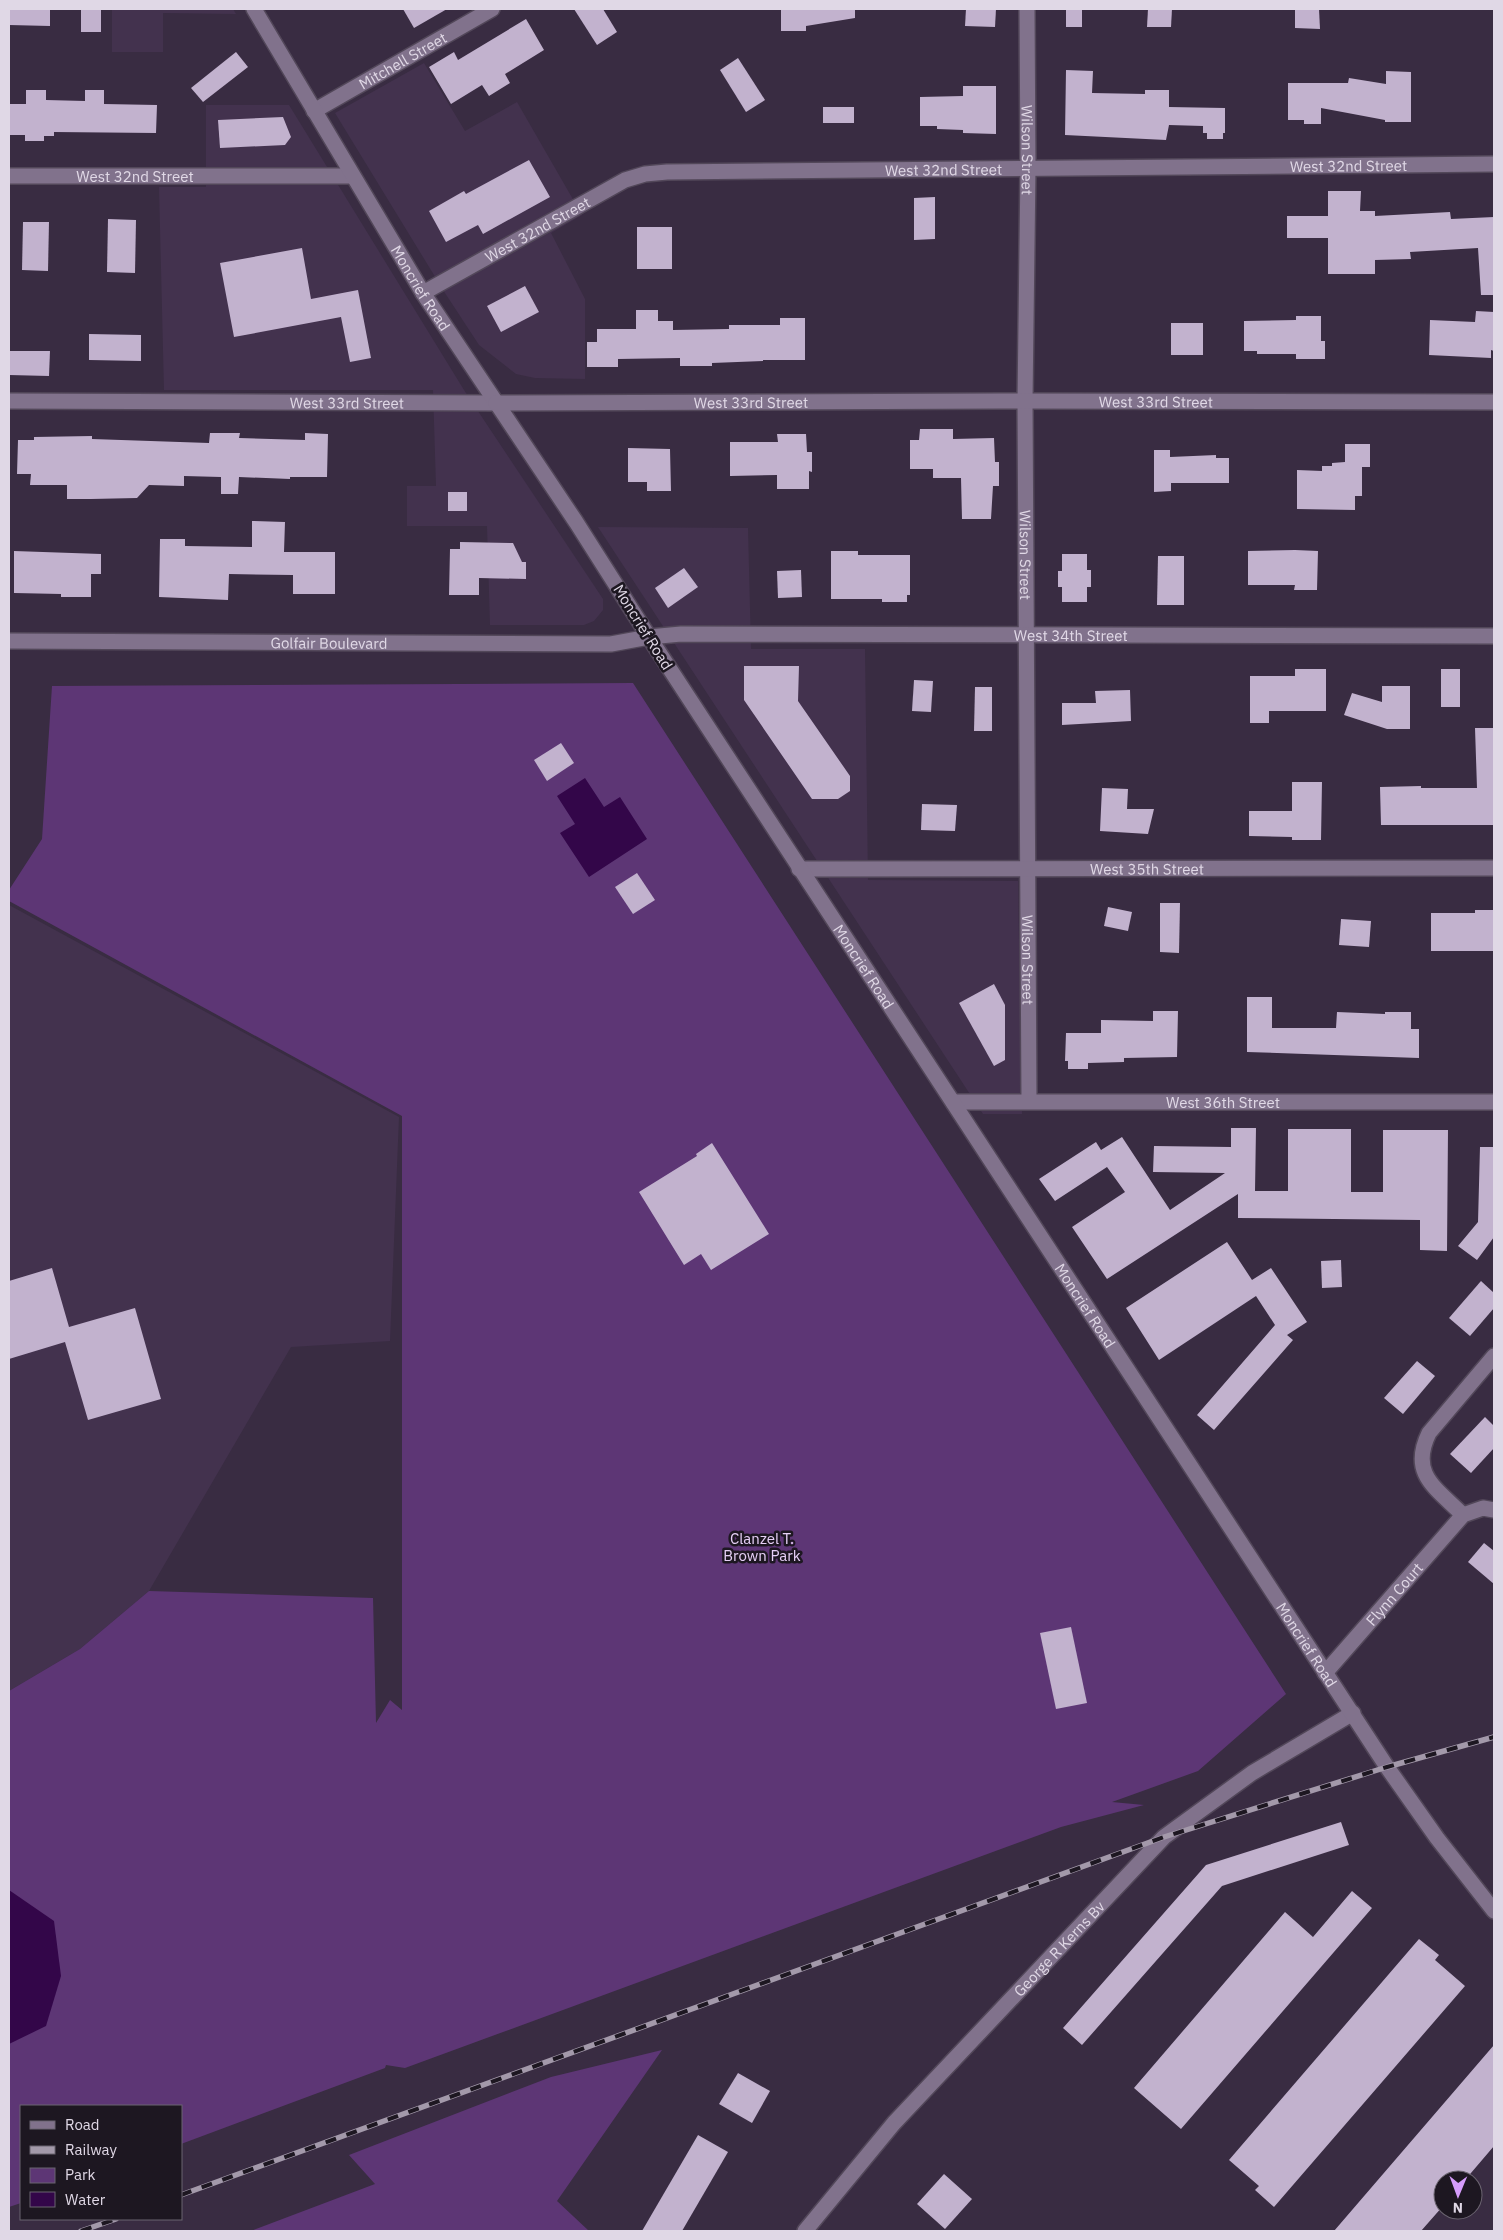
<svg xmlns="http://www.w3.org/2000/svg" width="1503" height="2240" font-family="'IBM Plex Sans',sans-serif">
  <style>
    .built { fill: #43324e }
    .green { fill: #5d3675 }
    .water { fill: #330649 }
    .building { fill: #c2b2ce }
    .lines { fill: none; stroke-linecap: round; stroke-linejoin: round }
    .minor-casing { stroke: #524759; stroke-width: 18 }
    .tertiary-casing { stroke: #524759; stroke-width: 18 }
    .secondary-casing { stroke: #524759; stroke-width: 18 }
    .minor { stroke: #81728c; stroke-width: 15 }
    .tertiary { stroke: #81728c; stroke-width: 15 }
    .secondary { stroke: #81728c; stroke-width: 15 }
    .rail-casing { stroke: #a399aa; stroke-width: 5.5 }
    .rail { stroke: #1d1721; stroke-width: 4; stroke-dasharray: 11; stroke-linecap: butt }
    .labels { text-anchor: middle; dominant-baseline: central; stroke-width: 5; stroke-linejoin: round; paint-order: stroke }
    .street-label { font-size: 15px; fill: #e0d8e6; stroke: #1d1721 }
    .park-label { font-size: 15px; fill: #e7d0f7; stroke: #1d1721 }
  </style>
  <rect width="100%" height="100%" fill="#392c42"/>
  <g class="built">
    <polygon points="112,9 233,9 236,14 163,13 163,52 112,52"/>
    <polygon points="424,63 465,131 517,102 582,215 551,233 585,299 585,379 535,378 516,374 479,345 445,293 335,113"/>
    <polygon points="206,105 289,105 464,390 603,599 603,610 594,621 584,625 490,625 487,526 407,526 407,486 436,486 433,390 164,390 159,187 206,187"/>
    <polygon points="598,527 748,528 751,649 865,649 868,880 1018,881 1022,1114 983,1114"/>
    <polygon points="9,905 399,1117 390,1341 291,1347 149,1591 80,1649 9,1691"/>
  </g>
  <g class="green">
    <polygon points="633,683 1286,1694 1198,1771 1112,1802 1144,1805 1061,1827 405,2068 386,2065 385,2068 181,2144 181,2106 21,2106 21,2203 9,2207 9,1691 80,1649 149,1591 373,1598 376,1723 390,1700 402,1710 402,1116 9,901 9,890 42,839 52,686"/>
    <polygon points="662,2050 557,2201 589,2231 251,2231 375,2184 349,2155 551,2077"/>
  </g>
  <g class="water">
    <polygon points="585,778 604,807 620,797 647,839 589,877 560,833 575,824 557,796"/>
    <polygon points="9,1890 54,1921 61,1976 46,2026 9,2044"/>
  </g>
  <g class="building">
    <polygon points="9,9 50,9 50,26 9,25"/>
    <rect x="81" y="9" width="20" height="23"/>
    <polygon points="403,9 447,9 414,28"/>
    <polygon points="574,9 603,9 617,32 597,45"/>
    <polygon points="781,9 855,9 855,18 806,26 806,31 781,31"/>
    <polygon points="966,9 996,9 995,27 965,26"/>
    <rect x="1066" y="9" width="16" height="18"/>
    <polygon points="1148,9 1172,9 1171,27 1147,27"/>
    <polygon points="1295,9 1319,9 1320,29 1295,28"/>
    <polygon points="526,19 544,50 505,74 510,83 489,96 482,85 451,104 429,67 454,52 458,60"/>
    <polygon points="236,52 248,67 203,102 191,88"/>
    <polygon points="738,58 765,100 746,112 720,70"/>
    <polygon points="1066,70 1093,71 1092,93 1145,94 1145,90 1169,90 1169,107 1225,108 1225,133 1223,133 1223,139 1207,139 1207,133 1203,133 1203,126 1169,125 1166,140 1065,135"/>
    <polygon points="1386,71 1411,72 1411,122 1385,122 1385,120 1321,108 1321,124 1304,124 1304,120 1288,120 1288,83 1348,83 1349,78 1386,84"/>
    <polygon points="963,86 996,86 996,134 963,133 963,130 937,129 937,126 920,126 920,97 963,96"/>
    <polygon points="26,90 46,90 46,100 85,101 85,90 104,90 104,104 157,105 156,133 54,132 54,136 44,136 44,141 25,141 25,135 9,135 9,104 26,104"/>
    <rect x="823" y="107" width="31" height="16"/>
    <polygon points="283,117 291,137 285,145 220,148 218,120"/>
    <polygon points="529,160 550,197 483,234 478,225 446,242 429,211 464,191 466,194"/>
    <polygon points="1328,191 1361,191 1360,211 1375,211 1375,216 1450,212 1451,219 1494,217 1494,295 1481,295 1478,248 1410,252 1411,259 1375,260 1375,274 1328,274 1328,238 1287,238 1287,216 1328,216"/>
    <polygon points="935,197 935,239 914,240 914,198"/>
    <polygon points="108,219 136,220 135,273 107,272"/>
    <polygon points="23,222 49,222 48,271 22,270"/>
    <rect x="637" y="227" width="35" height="42"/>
    <polygon points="302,248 311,299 358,290 371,358 350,362 341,317 234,337 220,263"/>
    <polygon points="525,286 539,312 501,332 487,306"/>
    <polygon points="636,310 658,310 658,321 673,321 673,330 729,329 729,325 780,325 780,318 805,318 805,360 763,360 763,361 712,363 712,366 680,366 680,358 618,359 618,367 587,367 587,342 597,342 597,329 636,329"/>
    <polygon points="1476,311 1494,312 1494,351 1491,350 1491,358 1429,355 1430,320 1475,322"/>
    <polygon points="1296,316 1321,316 1321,341 1325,341 1325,359 1296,359 1296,354 1257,354 1257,351 1244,351 1244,321 1296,320"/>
    <rect x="1171" y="323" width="32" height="32"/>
    <polygon points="89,334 141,335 141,361 89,360"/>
    <polygon points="9,351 50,351 49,376 9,375"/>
    <polygon points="920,429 953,429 953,439 994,438 995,462 999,462 999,486 993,486 991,519 962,519 961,478 933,478 933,469 910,469 910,440 919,440"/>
    <polygon points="210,433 240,433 239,438 305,440 305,433 328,434 327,477 290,477 290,479 239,477 238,494 221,494 221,477 184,476 184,486 149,485 137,498 91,499 67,499 67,485 30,485 31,474 17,474 18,440 34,440 34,437 92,436 92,439 209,443"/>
    <polygon points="777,434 806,434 807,452 812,452 812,472 809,471 809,489 777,489 777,475 730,476 730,442 778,442"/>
    <polygon points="1345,444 1370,444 1370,467 1362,467 1362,496 1355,496 1355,510 1297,509 1297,470 1322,471 1322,466 1332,466 1332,463 1345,462"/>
    <polygon points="628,448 670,449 671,491 647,491 647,482 628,482"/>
    <polygon points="1154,450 1170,450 1170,457 1216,455 1216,458 1229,458 1229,483 1171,483 1171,491 1154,492"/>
    <rect x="448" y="492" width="19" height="19"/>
    <polygon points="252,521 285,522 284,552 335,552 335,594 293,594 293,575 229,574 228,600 159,597 160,539 185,539 185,546 252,547"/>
    <polygon points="460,542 513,543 522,562 526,562 526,579 479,578 479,595 449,595 450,549 460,549"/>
    <polygon points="1295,550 1318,551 1317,590 1294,590 1295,585 1248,585 1248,551"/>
    <polygon points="14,551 101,554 101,574 91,574 91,597 61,597 61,594 14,593"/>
    <polygon points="831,551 858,551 858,555 910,555 910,595 907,595 907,602 882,602 882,599 831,599"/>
    <polygon points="1062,554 1087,554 1087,570 1091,570 1091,587 1087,587 1087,602 1062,602 1062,587 1058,587 1058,571 1062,571"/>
    <polygon points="1158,556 1184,556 1184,605 1157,605"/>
    <polygon points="684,568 698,587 668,608 655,588"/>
    <polygon points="801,570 802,597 778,598 777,571"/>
    <polygon points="744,666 799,666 798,701 850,776 850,791 838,799 812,799 744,700"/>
    <polygon points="1295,669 1326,669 1326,711 1269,711 1269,723 1250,723 1250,676 1295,676"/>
    <rect x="1441" y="669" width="19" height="38"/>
    <polygon points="914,680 933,681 931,712 912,711"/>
    <polygon points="1382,686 1410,686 1410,729 1387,729 1344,715 1352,693 1382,702"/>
    <polygon points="975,687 992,687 992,731 974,731"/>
    <polygon points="1130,690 1131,721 1062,725 1062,703 1096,703 1095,691"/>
    <polygon points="1475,728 1494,728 1494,825 1381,825 1380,787 1421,786 1421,788 1477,788"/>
    <polygon points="561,743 574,763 547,781 534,760"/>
    <polygon points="1292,782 1322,782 1321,840 1292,840 1292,837 1249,836 1249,811 1292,811"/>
    <polygon points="1102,788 1128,789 1127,809 1154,809 1148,834 1100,831"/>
    <polygon points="922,804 957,805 955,831 921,830"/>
    <polygon points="637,873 655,900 633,914 615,887"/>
    <polygon points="1160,903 1180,903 1179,953 1160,952"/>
    <polygon points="1108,907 1132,912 1128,931 1104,926"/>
    <polygon points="1475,910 1494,910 1494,951 1431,951 1431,913 1475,913"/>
    <polygon points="1341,919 1371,921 1369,947 1339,945"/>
    <polygon points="994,984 1005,1005 1005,1060 994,1066 959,1003"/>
    <polygon points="1247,997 1272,997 1272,1028 1336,1028 1337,1012 1385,1014 1385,1012 1411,1012 1411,1029 1419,1029 1419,1058 1247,1052"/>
    <polygon points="1153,1011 1178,1011 1177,1057 1124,1058 1124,1062 1088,1063 1088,1069 1068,1069 1068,1061 1065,1061 1066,1033 1101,1033 1101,1020 1153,1021"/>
    <polygon points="1231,1128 1256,1128 1255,1191 1288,1191 1288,1129 1351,1129 1351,1192 1383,1192 1383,1130 1448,1130 1447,1251 1420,1250 1420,1220 1238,1218 1238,1194 1107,1279 1072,1227 1125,1192 1107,1167 1055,1201 1039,1179 1096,1142 1101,1150 1122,1137 1170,1210 1225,1173 1153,1172 1154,1146 1231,1147"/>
    <polygon points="712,1143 769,1234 711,1270 701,1254 684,1265 639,1192 697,1156 696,1154"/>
    <polygon points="1480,1147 1494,1147 1494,1237 1477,1260 1458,1246 1478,1222"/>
    <polygon points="1227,1242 1252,1280 1271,1268 1307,1322 1287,1335 1293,1340 1214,1430 1197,1415 1275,1325 1256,1296 1159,1360 1126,1308"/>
    <polygon points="1341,1260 1342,1287 1322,1288 1321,1261"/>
    <polygon points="52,1268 69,1327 135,1308 161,1399 88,1420 65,1342 9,1359 9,1281"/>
    <polygon points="1481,1281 1494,1293 1494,1308 1470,1336 1449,1318"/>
    <polygon points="1417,1361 1435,1376 1403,1414 1384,1398"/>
    <polygon points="1485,1417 1494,1426 1494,1448 1471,1473 1450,1454"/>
    <polygon points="1484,1543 1494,1551 1494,1584 1468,1562"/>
    <polygon points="1071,1627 1087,1703 1056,1709 1040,1633"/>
    <polygon points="1341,1822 1349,1845 1222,1886 1082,2045 1063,2028 1206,1865"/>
    <polygon points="1352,1891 1372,1908 1181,2129 1134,2088 1285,1912 1313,1937"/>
    <polygon points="1419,1939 1439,1955 1435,1960 1465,1986 1274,2207 1255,2190 1259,2186 1229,2160"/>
    <polygon points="1494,2045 1494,2146 1465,2180 1443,2180 1443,2206 1421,2231 1334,2231"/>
    <polygon points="738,2073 770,2091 752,2123 719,2104"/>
    <polygon points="698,2135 728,2152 682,2231 642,2231"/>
    <polygon points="944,2174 972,2199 945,2229 917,2204"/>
  </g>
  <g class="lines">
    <g class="minor-casing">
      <g id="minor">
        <path id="s1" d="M1027,9l1,159 -3,233 4,700"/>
        <path id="s2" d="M314,111l178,-102"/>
        <path id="s3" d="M9,176h343"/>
        <path id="s4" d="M423,293l202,-113 20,-6 22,-2 827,-8"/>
        <path id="s5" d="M9,401l487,2"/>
        <path id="s6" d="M649,637l32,-3 813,2"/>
        <path id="s7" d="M799,869l695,-1"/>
        <path id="s8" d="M953,1102h541"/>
        <path d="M1463,1515c-27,-27 -54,-41 -34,-82l65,-77"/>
        <path id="s9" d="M1325,1673l138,-158 20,-7 11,2"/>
        <path id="s10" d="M805,2231l89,-108 270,-286 88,-64 101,-60"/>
      </g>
    </g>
    <g class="tertiary-casing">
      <g id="tertiary">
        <path id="s11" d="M254,9l169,284 153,229 73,115"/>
        <path id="s12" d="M496,403l504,-2 494,1"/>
      </g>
    </g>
    <g class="secondary-casing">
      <g id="secondary">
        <path id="s13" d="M9,641l602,3 38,-7 738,1130 50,71 57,73"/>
      </g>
    </g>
    <use href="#minor" class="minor"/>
    <use href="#tertiary" class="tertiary"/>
    <use href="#secondary" class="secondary"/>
    <g class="rail-casing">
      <g id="rail">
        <polyline points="181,2195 1164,1837 1387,1767 1494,1737"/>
        <polyline points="81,2231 116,2219"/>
      </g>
    </g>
    <use href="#rail" class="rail"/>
  </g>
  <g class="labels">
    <g class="street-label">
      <text stroke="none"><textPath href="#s2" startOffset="102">Mitchell Street</textPath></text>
      <text stroke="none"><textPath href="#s1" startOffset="141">Wilson Street</textPath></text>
      <text stroke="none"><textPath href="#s4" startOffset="956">West 32nd Street</textPath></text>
      <text stroke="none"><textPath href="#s4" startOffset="551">West 32nd Street</textPath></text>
      <text stroke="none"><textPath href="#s3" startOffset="126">West 32nd Street</textPath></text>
      <text stroke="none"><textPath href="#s4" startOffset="131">West 32nd Street</textPath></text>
      <text stroke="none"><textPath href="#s11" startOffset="325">Moncrief Road</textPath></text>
      <text stroke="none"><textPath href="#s12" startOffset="255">West 33rd Street</textPath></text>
      <text stroke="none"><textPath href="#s12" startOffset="660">West 33rd Street</textPath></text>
      <text stroke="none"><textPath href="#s5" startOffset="338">West 33rd Street</textPath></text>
      <text stroke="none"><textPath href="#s1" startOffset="546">Wilson Street</textPath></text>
      <text transform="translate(643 627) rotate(58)">Moncrief Road</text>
      <text stroke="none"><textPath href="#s6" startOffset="422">West 34th Street</textPath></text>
      <text stroke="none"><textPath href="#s13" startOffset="320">Golfair Boulevard</textPath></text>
      <text stroke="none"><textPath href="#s7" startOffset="348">West 35th Street</textPath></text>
      <text stroke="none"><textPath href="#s1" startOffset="951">Wilson Street</textPath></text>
      <text stroke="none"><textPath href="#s13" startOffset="1034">Moncrief Road</textPath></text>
      <text stroke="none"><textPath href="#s8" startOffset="270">West 36th Street</textPath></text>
      <text stroke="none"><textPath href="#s13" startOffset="1439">Moncrief Road</textPath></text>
      <text stroke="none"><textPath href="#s9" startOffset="105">Flynn Court</textPath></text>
      <text stroke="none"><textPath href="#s13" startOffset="1844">Moncrief Road</textPath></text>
      <text stroke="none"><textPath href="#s10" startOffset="380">George R Kerns Bv</textPath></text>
    </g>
    <g class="park-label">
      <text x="762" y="1538">Clanzel T.<tspan x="762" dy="17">Brown Park</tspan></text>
    </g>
  </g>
  <rect width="1503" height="2240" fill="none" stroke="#e0d8e6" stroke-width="20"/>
  <rect x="20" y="2105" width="162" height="115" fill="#1d1721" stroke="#6b6470"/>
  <rect x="30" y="2121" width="25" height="8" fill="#81728c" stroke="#6b6470"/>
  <text x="65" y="2130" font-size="15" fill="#e0d8e6">Road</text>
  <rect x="30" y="2146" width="25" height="8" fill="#a399aa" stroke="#6b6470"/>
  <text x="65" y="2155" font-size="15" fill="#e0d8e6">Railway</text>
  <rect x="30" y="2168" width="25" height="15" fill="#5d3675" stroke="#6b6470"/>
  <text x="65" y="2180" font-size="15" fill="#e0d8e6">Park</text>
  <rect x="30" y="2192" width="25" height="15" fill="#330649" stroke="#6b6470"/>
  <text x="65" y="2205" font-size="15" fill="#e0d8e6">Water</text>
  <g transform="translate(1458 2195) rotate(181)"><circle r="24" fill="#1d1721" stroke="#6b6470"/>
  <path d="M0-4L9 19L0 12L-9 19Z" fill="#d59cfb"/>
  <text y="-8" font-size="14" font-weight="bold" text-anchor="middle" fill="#e0d8e6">N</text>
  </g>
</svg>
